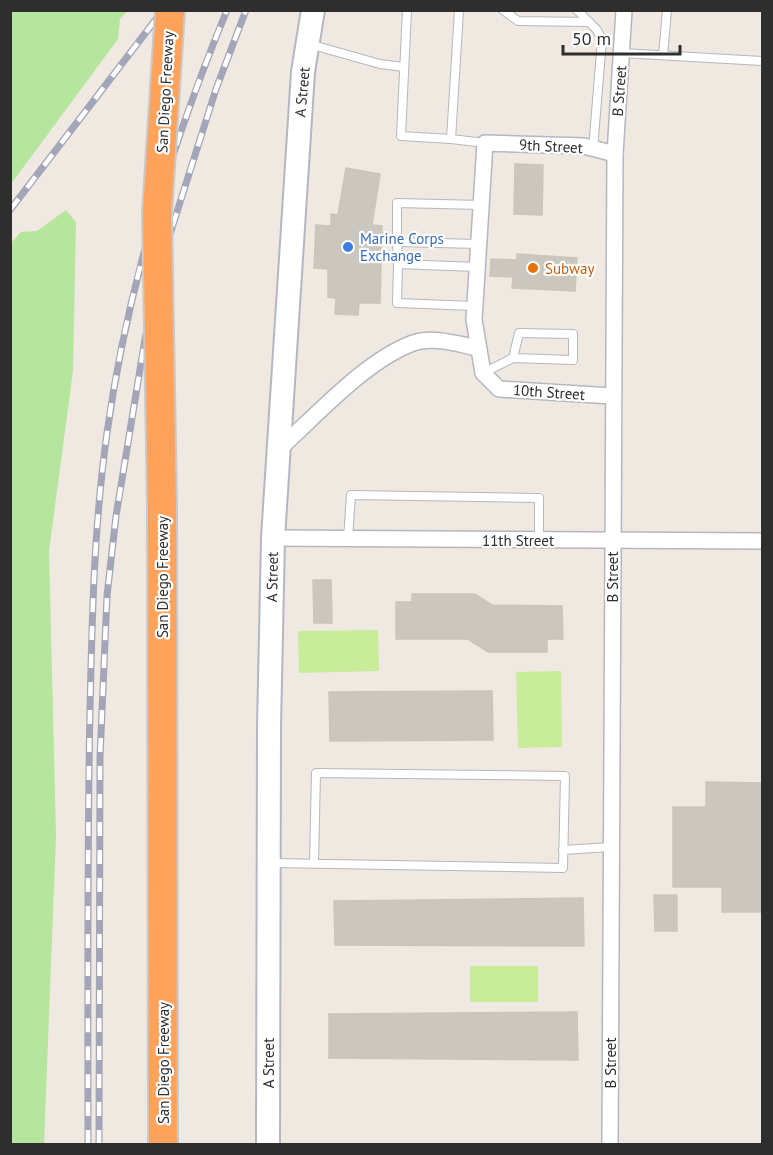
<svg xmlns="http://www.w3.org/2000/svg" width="773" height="1155" font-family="'PT Sans',sans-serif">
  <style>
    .green { fill: #b6e59e }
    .pitch { fill: #c9ec9a }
    .building { fill: #cbc7bf; stroke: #cbc5ba; stroke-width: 1.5 }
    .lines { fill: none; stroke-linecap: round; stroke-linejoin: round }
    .service-casing { stroke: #b4b7c1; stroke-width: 10 }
    .minor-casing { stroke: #b4b7c1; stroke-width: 18 }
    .secondary-casing { stroke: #b4b7c1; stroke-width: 26 }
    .motorway-casing { stroke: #c9c9c9; stroke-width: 32 }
    .service { stroke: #fff; stroke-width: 8 }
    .minor { stroke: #fff; stroke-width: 15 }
    .secondary { stroke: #fff; stroke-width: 22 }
    .motorway { stroke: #ffa35c; stroke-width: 28 }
    .rail-casing { stroke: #a3a6b8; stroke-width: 7 }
    .rail { stroke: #fff; stroke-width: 4.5; stroke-dasharray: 14; stroke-linecap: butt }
    .motorway-bridge-casing { stroke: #c9c9c9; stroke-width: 32; stroke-linecap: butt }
    .motorway-bridge { stroke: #ffa35c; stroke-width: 28 }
    .shop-dot { fill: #3f7fe0; stroke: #fff; stroke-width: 2 }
    .food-dot { fill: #e8710a; stroke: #fff; stroke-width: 2 }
    .labels { text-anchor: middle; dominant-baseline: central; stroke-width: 4.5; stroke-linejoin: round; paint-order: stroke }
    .street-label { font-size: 15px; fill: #2e2e2e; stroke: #fff }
    .shop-label { font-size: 15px; fill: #366cbe; stroke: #fff; text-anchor: start }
    .food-label { font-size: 15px; fill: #c56008; stroke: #fff; text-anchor: start }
  </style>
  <rect width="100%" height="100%" fill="#efe9e1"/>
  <g class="green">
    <polygon points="11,11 128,11 120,19 118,39 11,184"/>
    <polygon points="66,210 76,222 73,371 49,551 56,836 44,1144 11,1144 11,243 21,232 37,231"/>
  </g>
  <g class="pitch">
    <polygon points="378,630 379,671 299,673 298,631"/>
    <polygon points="561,671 562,747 518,748 516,672"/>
    <rect x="470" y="966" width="68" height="36"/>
  </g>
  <g class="building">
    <polygon points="515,164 543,165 542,215 514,214"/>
    <polygon points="346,168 380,174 372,225 382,226 380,303 359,303 358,315 335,314 336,298 328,297 328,269 314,268 316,225 331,226 331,214 338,215"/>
    <polygon points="517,254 577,258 575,291 512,288 513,277 490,276 491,259 517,260"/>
    <polygon points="313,580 331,580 332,623 314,623"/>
    <polygon points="412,594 475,594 492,605 562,606 563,639 547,639 547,652 488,652 468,639 396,639 396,602 412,602"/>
    <polygon points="492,691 493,740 330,741 329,692"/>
    <polygon points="706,782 762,783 762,912 722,912 722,887 673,887 673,807 706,807"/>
    <polygon points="654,895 677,895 677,931 655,931"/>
    <polygon points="583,898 584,946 335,945 334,901"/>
    <polygon points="577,1012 578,1060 329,1058 329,1014"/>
  </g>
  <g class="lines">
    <g class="service-casing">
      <g id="service">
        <polyline points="407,10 401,136 451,139 459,10"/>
        <polyline points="503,10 518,21 589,22"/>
        <polyline points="577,10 597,30 602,40 593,149"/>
        <polyline points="309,44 380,64 404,67"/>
        <polyline points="622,53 762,61"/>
        <polyline points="663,55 667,10"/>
        <polyline points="451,139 485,143"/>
        <polyline points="397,242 398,264"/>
        <polyline points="479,244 397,242 397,203 482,205"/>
        <polyline points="475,306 397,303 398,264 477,267"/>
        <polyline points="483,373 513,358 573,360 573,334 519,333 513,358"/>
        <polyline points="348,539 351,495 539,498 539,540"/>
        <polyline points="563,850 610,847"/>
        <polyline points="270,863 563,868 565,776 316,773 314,863"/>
      </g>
    </g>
    <g class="minor-casing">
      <g id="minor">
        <polyline points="612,396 499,389 483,373 474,320 485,143 584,146 615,154"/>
        <path d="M278,450c39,-35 87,-89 135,-107 21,-7 44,1 65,5"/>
        <polyline points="273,538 762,541"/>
        <polyline points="610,1144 615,154 624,10"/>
      </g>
    </g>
    <g class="secondary-casing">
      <polyline id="secondary" points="268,1144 269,728 273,538 303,72 313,10"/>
    </g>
    <g class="motorway-casing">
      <polyline id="motorway" points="162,505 163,1144"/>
    </g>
    <use href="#service" class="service"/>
    <use href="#minor" class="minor"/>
    <use href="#secondary" class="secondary"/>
    <use href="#motorway" class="motorway"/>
    <g class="rail-casing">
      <g id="rail">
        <polyline points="10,210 163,10"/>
        <path d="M88,1144c0,-144 -1,-289 2,-434 2,-92 4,-185 17,-277 20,-145 64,-287 120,-423"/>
        <polyline points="99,1144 100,757 107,596 116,516 145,339 164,253 216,89 246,10"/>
      </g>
    </g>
    <use href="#rail" class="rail"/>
    <g class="motorway-bridge-casing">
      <polyline id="motorway-bridge" points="162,505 157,213 170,10"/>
    </g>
    <use href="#motorway-bridge" class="motorway-bridge"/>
  </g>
  <circle class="shop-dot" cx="348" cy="247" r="6"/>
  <circle class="food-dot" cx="533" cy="268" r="6"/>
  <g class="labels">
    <g class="street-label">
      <text transform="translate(619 91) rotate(-86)">B Street</text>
      <text transform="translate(165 92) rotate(-87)">San Diego Freeway</text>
      <text transform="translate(302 92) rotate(-85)">A Street</text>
      <text transform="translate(551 146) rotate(3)">9th Street</text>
      <text transform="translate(549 392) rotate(4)">10th Street</text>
      <text x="518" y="540">11th Street</text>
      <text transform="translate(162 577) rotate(-90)">San Diego Freeway</text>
      <text transform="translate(272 577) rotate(-89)">A Street</text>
      <text transform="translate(612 577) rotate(-90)">B Street</text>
      <text transform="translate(163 1063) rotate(-90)">San Diego Freeway</text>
      <text transform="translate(268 1063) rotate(-90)">A Street</text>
      <text transform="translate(610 1063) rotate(-90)">B Street</text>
    </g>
    <g class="shop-label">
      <text x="360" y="238">Marine Corps<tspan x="360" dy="17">Exchange</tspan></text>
    </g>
    <g class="food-label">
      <text x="545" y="268">Subway</text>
    </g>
  </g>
  <rect width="773" height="1155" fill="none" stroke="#2e2e2e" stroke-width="24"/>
  <path d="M563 45v9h117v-9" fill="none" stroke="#2e2e2e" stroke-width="3"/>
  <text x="572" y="45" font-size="18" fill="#2e2e2e" stroke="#ffffff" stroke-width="4.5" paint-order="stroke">50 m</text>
</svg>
